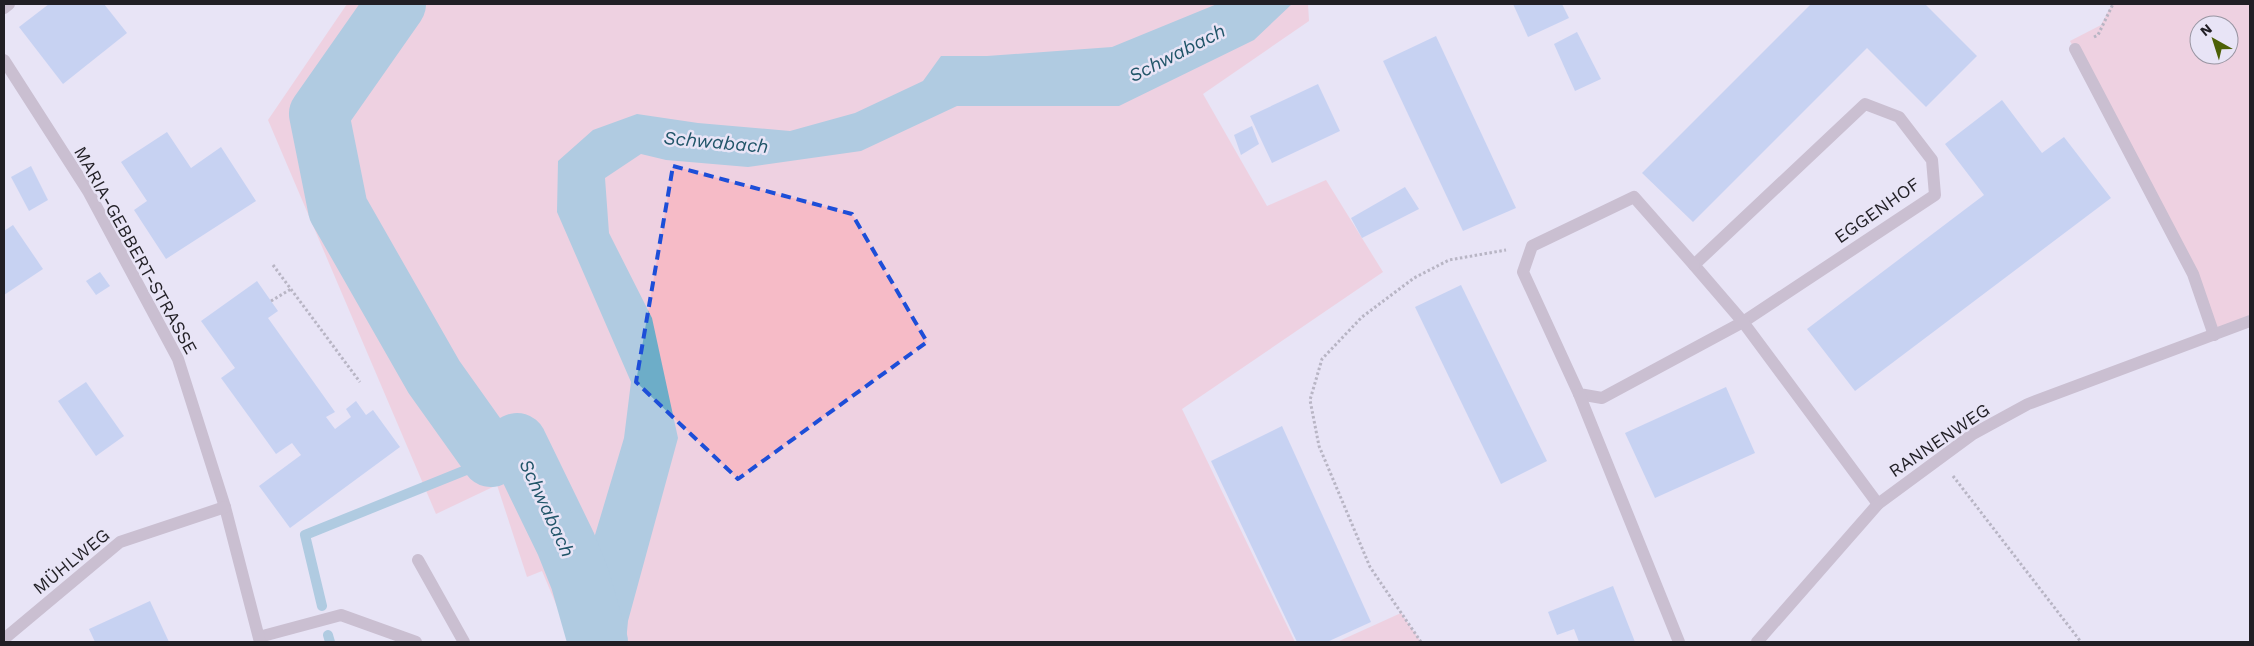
<svg xmlns="http://www.w3.org/2000/svg" width="2254" height="646" font-family="'Work Sans',sans-serif">
  <style>
    .green { fill: #f6bbc7; fill-rule: evenodd }
    .water { fill: #6dadc8 }
    .lines { fill: none; stroke-linecap: round; stroke-linejoin: round }
    .stream { stroke: #6dadc8; stroke-width: 10 }
    .river { stroke: #6dadc8; stroke-width: 60 }
    .building { fill: #a1bdee }
    .path { stroke: #7f7c88; stroke-width: 3; stroke-dasharray: 2.5 2.5; stroke-linecap: butt }
    .service { stroke: #a692a4; stroke-width: 12 }
    .minor { stroke: #a692a4; stroke-width: 12 }
    .marked { fill: none; stroke: #1d4ed8; stroke-width: 4; stroke-dasharray: 10 6; stroke-linejoin: round }
    .labels { text-anchor: middle; dominant-baseline: central; stroke-width: 5; stroke-linejoin: round; paint-order: stroke }
    .street-label { font-size: 18px; fill: #211f25; stroke: #e8e4f6 }
    .water-label { font-size: 19px; font-style: italic; fill: #215569; stroke: #e8e4f6 }
  </style>
  <rect width="100%" height="100%" fill="#e8e4f6"/>
  <g class="green">
    <polygon points="347,4 1308,4 1309,21 1203,94 1267,206 1326,180 1383,272 1182,409 1295,642 572,642 542,571 527,577 497,485 436,514 268,120"/>
    <path d="M2112,4h138v312l-34,12 -146,-287 31,-16zM2199,25h30v30h-30z"/>
    <polygon points="1401,613 1421,642 1337,642"/>
  </g>
  <polygon class="water" points="1217,4 1292,4 1254,40 1119,106 957,106 861,151 748,167 666,160 641,154 605,178 609,233 652,318 678,438 628,621 626,642 587,642 589,555 624,438 631,382 557,212 558,161 593,130 637,114 698,123 790,131 855,113 923,81 941,56 987,56 1112,47"/>
  <g class="lines">
    <g class="stream">
      <polyline points="322,606 305,535 476,466 491,457"/>
      <polyline points="328,635 330,642"/>
    </g>
    <polyline class="river" points="396,4 319,114 338,209 434,377 491,457 517,443 566,544 580,579 598,642"/>
  </g>
  <g class="building">
    <polygon points="49,4 104,4 127,33 63,84 19,27"/>
    <polygon points="1513,4 1562,4 1569,18 1528,37"/>
    <polygon points="1811,4 1925,4 1977,56 1926,107 1867,48 1693,222 1642,173"/>
    <polygon points="1577,32 1601,79 1575,91 1554,44"/>
    <polygon points="1436,36 1516,208 1463,231 1383,61"/>
    <polygon points="1318,84 1340,131 1272,163 1250,116"/>
    <polygon points="2002,100 2042,153 2064,137 2111,198 1855,391 1807,329 1984,195 1945,144"/>
    <polygon points="1252,126 1259,144 1241,155 1234,135"/>
    <polygon points="167,132 191,168 221,147 256,201 166,259 134,210 147,201 121,162"/>
    <polygon points="31,166 48,200 29,211 11,177"/>
    <polygon points="1405,187 1419,209 1362,238 1351,218"/>
    <polygon points="13,225 43,269 4,295 4,231"/>
    <polygon points="100,272 110,286 96,295 86,281"/>
    <polygon points="257,281 278,311 268,318 335,412 326,417 335,429 351,417 346,409 356,401 366,415 373,410 400,447 290,528 259,486 301,455 292,443 276,454 221,378 235,368 201,321"/>
    <polygon points="1461,285 1547,461 1501,484 1415,307"/>
    <polygon points="86,382 124,436 96,456 58,401"/>
    <polygon points="1726,387 1755,453 1655,498 1625,433"/>
    <polygon points="1282,426 1371,622 1327,642 1297,642 1211,461"/>
    <polygon points="1613,586 1635,642 1579,642 1574,629 1557,635 1548,612"/>
    <polygon points="150,601 169,642 95,642 89,629"/>
  </g>
  <g class="lines">
    <g class="path">
      <polyline points="2094,37 2098,35 2113,4"/>
      <polyline points="273,265 360,382"/>
      <polyline points="271,301 291,289"/>
      <polyline points="1953,476 2081,642"/>
      <polyline points="1421,642 1370,567 1319,446 1310,400 1322,359 1362,317 1414,278 1449,260 1506,250"/>
    </g>
    <g class="service">
      <polyline points="2075,49 2193,274 2214,335"/>
      <polygon points="1865,104 1899,117 1932,160 1935,195 1743,322 1694,265"/>
      <polyline points="1694,265 1634,197 1532,246 1523,272 1579,394 1602,398 1743,322 1878,504"/>
      <polyline points="1579,394 1679,642"/>
      <polyline points="418,560 464,642"/>
      <polyline points="259,637 341,615 416,642"/>
    </g>
    <g class="minor">
      <polyline points="4,8 9,4"/>
      <polyline points="4,60 88,191 178,359 225,507 260,642"/>
      <polyline points="4,639 120,542 225,507"/>
      <polyline points="1757,642 1878,504 1973,434 2028,404 2250,321"/>
    </g>
  </g>
  <path d="M0 0H2254V646H0ZM673,166l179,48 75,128 -189,137 -102,-97z" fill="#e8e4f6" fill-opacity=".55" fill-rule="evenodd"/>
  <path class="marked" d="M673,166l179,48 75,128 -189,137 -102,-97z"/>
  <g class="labels">
    <g class="street-label">
      <text transform="translate(1877 210) rotate(-35)">EGGENHOF</text>
      <text transform="translate(136 250) rotate(61)">MARIA-GEBBERT-STRASSE</text>
      <text transform="translate(1939 440) rotate(-34)">RANNENWEG</text>
      <text transform="translate(71 561) rotate(-39)">MÜHLWEG</text>
    </g>
    <g class="water-label">
      <text transform="translate(1177 53) rotate(-27)">Schwabach</text>
      <text transform="translate(716 142) rotate(5)">Schwabach</text>
      <text transform="translate(547 508) rotate(65)">Schwabach</text>
    </g>
  </g>
  <rect width="2254" height="646" fill="none" stroke="#211f25" stroke-width="10"/>
  <g transform="translate(2214 40) rotate(321)"><circle r="24" fill="#e8e4f6" stroke="#9895a2"/>
  <path d="M0-4L9 19L0 12L-9 19Z" fill="#4d6006"/>
  <text y="-8" font-size="14" font-weight="bold" text-anchor="middle" fill="#211f25">N</text>
  </g>
</svg>
